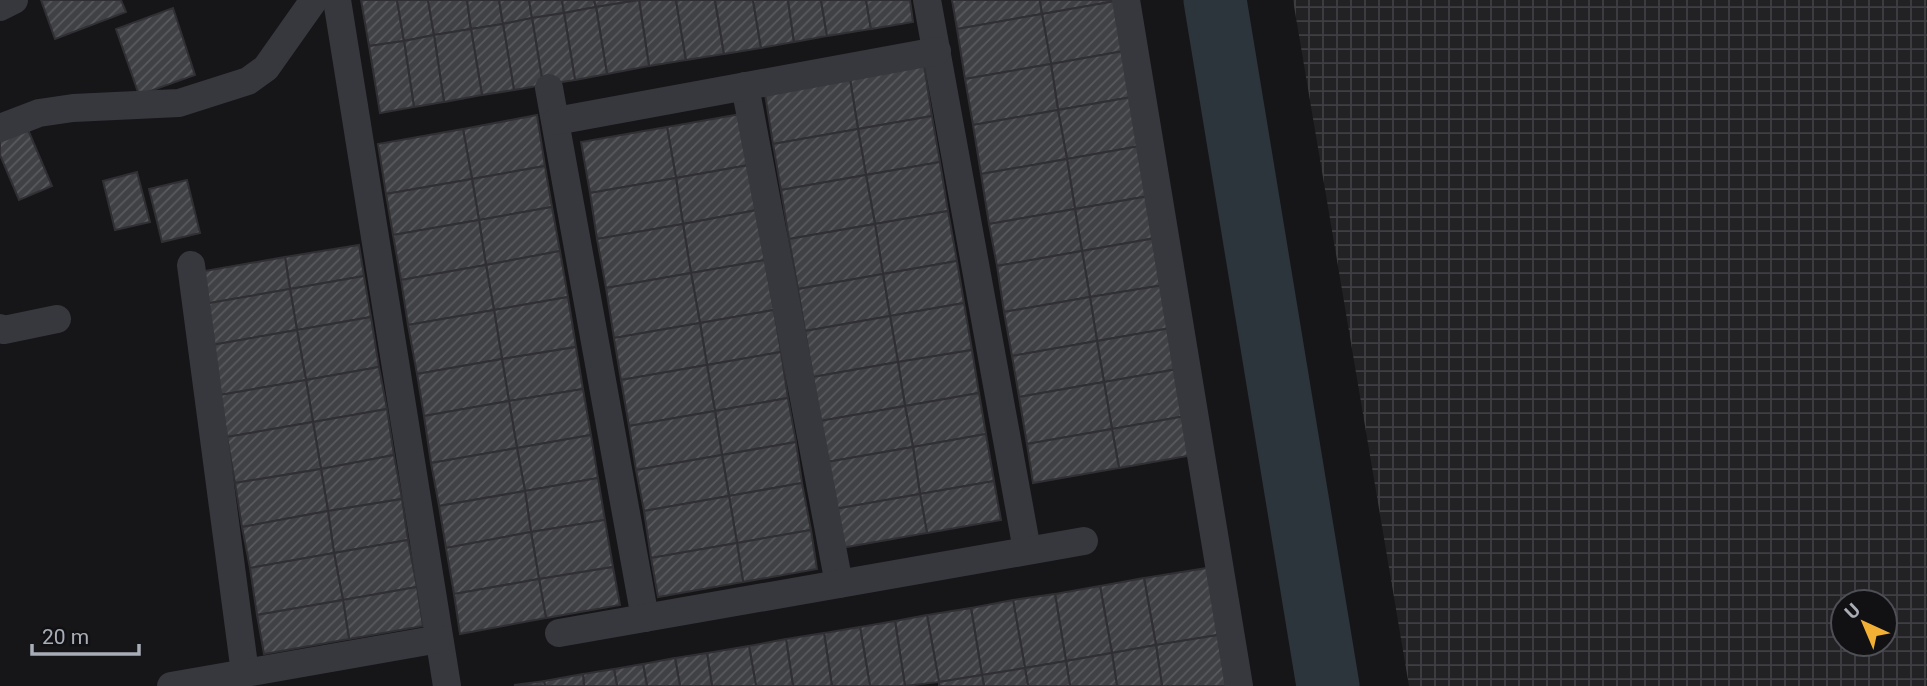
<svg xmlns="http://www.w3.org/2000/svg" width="1927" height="686" font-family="Roboto,sans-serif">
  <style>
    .industrial { fill: url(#industrial-grid); fill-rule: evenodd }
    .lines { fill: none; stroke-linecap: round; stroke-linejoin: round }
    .river { stroke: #2c353c; stroke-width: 63 }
    .building { fill: url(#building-hatch); stroke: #303034; stroke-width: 2 }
    .minor { stroke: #37383d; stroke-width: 28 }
  </style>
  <defs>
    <pattern id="industrial-grid" width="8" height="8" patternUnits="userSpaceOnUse" patternTransform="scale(1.75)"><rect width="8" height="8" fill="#222225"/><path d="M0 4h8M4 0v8" fill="none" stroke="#3f3f43"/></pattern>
    <pattern id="building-hatch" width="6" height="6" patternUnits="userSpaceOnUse" patternTransform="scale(1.75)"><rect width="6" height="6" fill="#404145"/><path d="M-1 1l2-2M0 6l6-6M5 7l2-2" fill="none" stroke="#595a5e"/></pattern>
  </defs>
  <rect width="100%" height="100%" fill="#161618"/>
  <path class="industrial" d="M1293,0h634v686h-518zM1843,602h42v42h-42z"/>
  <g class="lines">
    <polyline class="river" points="1215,0 1328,686"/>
  </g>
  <g class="building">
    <polygon points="41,0 121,0 126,12 55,39"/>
    <polygon points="361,0 397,0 404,41 369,46"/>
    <polygon points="397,0 428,0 434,35 404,41"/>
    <polygon points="428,0 467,0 471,29 434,35"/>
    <polygon points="467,0 499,0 503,24 471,29"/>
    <polygon points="499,0 529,0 532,18 503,24"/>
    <polygon points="529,0 562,0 564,13 532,18"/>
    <polygon points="562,0 594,0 596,7 564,13"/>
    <polygon points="594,0 639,0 596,7"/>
    <polygon points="639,0 676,0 686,60 649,66"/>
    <polygon points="639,0 649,66 607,74 596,7"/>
    <polygon points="676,0 715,0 724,54 686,60"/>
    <polygon points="715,0 753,0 761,48 724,54"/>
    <polygon points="753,0 788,0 794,42 761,48"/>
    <polygon points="788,0 821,0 827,36 794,42"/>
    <polygon points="821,0 866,0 871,29 827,36"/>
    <polygon points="866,0 910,0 913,22 871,29"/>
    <polygon points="952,0 1040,0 1042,14 957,29"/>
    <polygon points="1040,0 1116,0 1116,1 1042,14"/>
    <polygon points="1116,1 1124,51 1051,64 1042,14"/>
    <polygon points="596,7 607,74 575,80 564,13"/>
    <polygon points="173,8 195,75 139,95 116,29"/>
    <polygon points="564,13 575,80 543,85 532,18"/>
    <polygon points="1042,14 1051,64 965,79 957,29"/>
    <polygon points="532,18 543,85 514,90 503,24"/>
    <polygon points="503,24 514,90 482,95 471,29"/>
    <polygon points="471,29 482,95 444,102 434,35"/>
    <polygon points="434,35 444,102 414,107 404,41"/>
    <polygon points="404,41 414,107 380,113 369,46"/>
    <polygon points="1124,51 1132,97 1058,110 1051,64"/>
    <polygon points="1051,64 1058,110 973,125 965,79"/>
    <polygon points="924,65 932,116 858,129 850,79"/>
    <polygon points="850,79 858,129 773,144 765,94"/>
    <polygon points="1132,97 1140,146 1067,159 1058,110"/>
    <polygon points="1058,110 1067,159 981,174 973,125"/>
    <polygon points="741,114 749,165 676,178 667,127"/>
    <polygon points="537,115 545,166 472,179 463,129"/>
    <polygon points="932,116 940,162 866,175 858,129"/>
    <polygon points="26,125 52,186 19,200 0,155 0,136"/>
    <polygon points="667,127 676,178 590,193 581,142"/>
    <polygon points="463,129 472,179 386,194 378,144"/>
    <polygon points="858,129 866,175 781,190 773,144"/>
    <polygon points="1140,146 1149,196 1075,209 1067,159"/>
    <polygon points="1067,159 1075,209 989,224 981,174"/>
    <polygon points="940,162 948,211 875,224 866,175"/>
    <polygon points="749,165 757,210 683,224 676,178"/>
    <polygon points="545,166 552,207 479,220 472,179"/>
    <polygon points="137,172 150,222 115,230 103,181"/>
    <polygon points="866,175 875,224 789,239 781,190"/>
    <polygon points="676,178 683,224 597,239 590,193"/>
    <polygon points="472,179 479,220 393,235 386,194"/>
    <polygon points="187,180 200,233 162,242 149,189"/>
    <polygon points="1149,196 1156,238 1082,251 1075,209"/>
    <polygon points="552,207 560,251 486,265 479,220"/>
    <polygon points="1075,209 1082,251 997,266 989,224"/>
    <polygon points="757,210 765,260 691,273 683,224"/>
    <polygon points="948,211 957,261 883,274 875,224"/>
    <polygon points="479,220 486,265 401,280 393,235"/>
    <polygon points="683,224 691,273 606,288 597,239"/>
    <polygon points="875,224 883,274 798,289 789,239"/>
    <polygon points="1156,238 1164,285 1090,297 1082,251"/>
    <polygon points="359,245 364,276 290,289 285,257"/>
    <polygon points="560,251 568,297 494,310 486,265"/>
    <polygon points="1082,251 1090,297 1004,312 997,266"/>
    <polygon points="285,257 290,289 204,304 199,272"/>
    <polygon points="765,260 774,310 700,323 691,273"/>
    <polygon points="957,261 964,303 890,316 883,274"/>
    <polygon points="486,265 494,310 408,325 401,280"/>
    <polygon points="691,273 700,323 614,338 606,288"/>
    <polygon points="883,274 890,316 805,331 798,289"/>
    <polygon points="364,276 371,317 297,330 290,289"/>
    <polygon points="1164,285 1171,328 1097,341 1090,297"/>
    <polygon points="290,289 297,330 212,345 204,304"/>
    <polygon points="568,297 576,347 502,359 494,310"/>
    <polygon points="1090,297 1097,341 1012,356 1004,312"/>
    <polygon points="964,303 972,350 898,362 890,316"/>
    <polygon points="494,310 502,359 417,374 408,325"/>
    <polygon points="774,310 781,352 707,365 700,323"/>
    <polygon points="890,316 898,362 813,377 805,331"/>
    <polygon points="371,317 379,367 306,380 297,330"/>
    <polygon points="700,323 707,365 621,380 614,338"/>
    <polygon points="1171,328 1178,369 1104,382 1097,341"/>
    <polygon points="297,330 306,380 220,395 212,345"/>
    <polygon points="1097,341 1104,382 1019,397 1012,356"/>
    <polygon points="576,347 583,389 509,401 502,359"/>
    <polygon points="972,350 979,393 905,406 898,362"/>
    <polygon points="781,352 788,398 715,411 707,365"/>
    <polygon points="502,359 509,401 424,416 417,374"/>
    <polygon points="898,362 905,406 820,421 813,377"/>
    <polygon points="707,365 715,411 629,426 621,380"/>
    <polygon points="379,367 387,409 313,422 306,380"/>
    <polygon points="1178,369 1186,416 1112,429 1104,382"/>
    <polygon points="306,380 313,422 227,437 220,395"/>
    <polygon points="1104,382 1112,429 1027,444 1019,397"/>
    <polygon points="583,389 591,435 517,448 509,401"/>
    <polygon points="979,393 986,434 913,447 905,406"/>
    <polygon points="788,398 796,442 722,455 715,411"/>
    <polygon points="509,401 517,448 431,463 424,416"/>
    <polygon points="905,406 913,447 827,462 820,421"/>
    <polygon points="387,409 394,455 321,469 313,422"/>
    <polygon points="715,411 722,455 636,470 629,426"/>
    <polygon points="1186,416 1193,455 1119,468 1112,429"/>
    <polygon points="313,422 321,469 235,483 227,437"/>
    <polygon points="1112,429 1119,468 1033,483 1027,444"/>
    <polygon points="986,434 994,481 920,494 913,447"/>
    <polygon points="591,435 598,478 525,491 517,448"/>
    <polygon points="796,442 802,483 729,496 722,455"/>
    <polygon points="913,447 920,494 835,509 827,462"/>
    <polygon points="517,448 525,491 439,506 431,463"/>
    <polygon points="394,455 402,499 328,511 321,469"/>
    <polygon points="722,455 729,496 644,511 636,470"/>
    <polygon points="321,469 328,511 242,527 235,483"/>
    <polygon points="598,478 605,520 531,532 525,491"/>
    <polygon points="994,481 1001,520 927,533 920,494"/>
    <polygon points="802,483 811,530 737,543 729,496"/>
    <polygon points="525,491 531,532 446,548 439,506"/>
    <polygon points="920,494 927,533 841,548 835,509"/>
    <polygon points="729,496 737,543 651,558 644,511"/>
    <polygon points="402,499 408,540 334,553 328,511"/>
    <polygon points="328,511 334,553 250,568 242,527"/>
    <polygon points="605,520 613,567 539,579 531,532"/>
    <polygon points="811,530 817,569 743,582 737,543"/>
    <polygon points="531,532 539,579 454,594 446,548"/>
    <polygon points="408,540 417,587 343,600 334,553"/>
    <polygon points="737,543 743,582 658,597 651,558"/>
    <polygon points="334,553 343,600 257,615 250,568"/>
    <polygon points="613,567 620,605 546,618 539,579"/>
    <polygon points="1207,568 1218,635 1156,645 1144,578"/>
    <polygon points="1144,578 1156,645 1112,653 1100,586"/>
    <polygon points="539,579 546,618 460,634 454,594"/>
    <polygon points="1100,586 1112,653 1066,661 1055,594"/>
    <polygon points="417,587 423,626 349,639 343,600"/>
    <polygon points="1055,594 1066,661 1025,668 1013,600"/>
    <polygon points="343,600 349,639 264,654 257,615"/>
    <polygon points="1013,600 1025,668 982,675 971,608"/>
    <polygon points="971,608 982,675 939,682 927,615"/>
    <polygon points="927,615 939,682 905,686 895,621"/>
    <polygon points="895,621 905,686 870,686 860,627"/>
    <polygon points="860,627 870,686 832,686 824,633"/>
    <polygon points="824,633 832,686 793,686 786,639"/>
    <polygon points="1218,635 1226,686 1162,686 1156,645"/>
    <polygon points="786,639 793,686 756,686 749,646"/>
    <polygon points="1156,645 1162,686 1117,686 1112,653"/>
    <polygon points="749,646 756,686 712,686 707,653"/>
    <polygon points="707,653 712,686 680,686 675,658"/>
    <polygon points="1112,653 1117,686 1070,686 1066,661"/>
    <polygon points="675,658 680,686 647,686 643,664"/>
    <polygon points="1066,661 1070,686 1028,686 1025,668"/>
    <polygon points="643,664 647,686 617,686 614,669"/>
    <polygon points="1025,668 1028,686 984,686 982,675"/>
    <polygon points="614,669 617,686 584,686 583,674"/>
    <polygon points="583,674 584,686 545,686 544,681"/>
    <polygon points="982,675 984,686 939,686 939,682"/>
    <polygon points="544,681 545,686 514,685"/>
  </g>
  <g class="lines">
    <g class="minor">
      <polyline points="337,0 447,686"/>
      <polyline points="927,0 1027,550"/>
      <polyline points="1126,0 1239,686"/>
      <polyline points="0,7 14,0"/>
      <polyline points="745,86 839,584"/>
      <polyline points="549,88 645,618"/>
      <polyline points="556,121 937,51"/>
      <polyline points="0,128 39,113 73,108 179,103 248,81 266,68 314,0"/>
      <polyline points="191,265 245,673"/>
      <polyline points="0,328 4,330 57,319"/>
      <polyline points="559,633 1084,541"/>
      <polyline points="171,686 439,639"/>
    </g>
  </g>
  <g transform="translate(1864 623) rotate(316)"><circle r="33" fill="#111113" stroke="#4d4f55" stroke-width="2"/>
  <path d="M0-5L12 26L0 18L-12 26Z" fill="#f2b134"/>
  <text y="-10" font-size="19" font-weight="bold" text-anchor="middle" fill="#a8adb8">U</text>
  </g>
  <path d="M32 644v10h107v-10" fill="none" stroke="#a8adb8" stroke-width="3.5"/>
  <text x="42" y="644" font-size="21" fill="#a8adb8" stroke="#111113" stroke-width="5" paint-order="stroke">20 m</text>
</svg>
